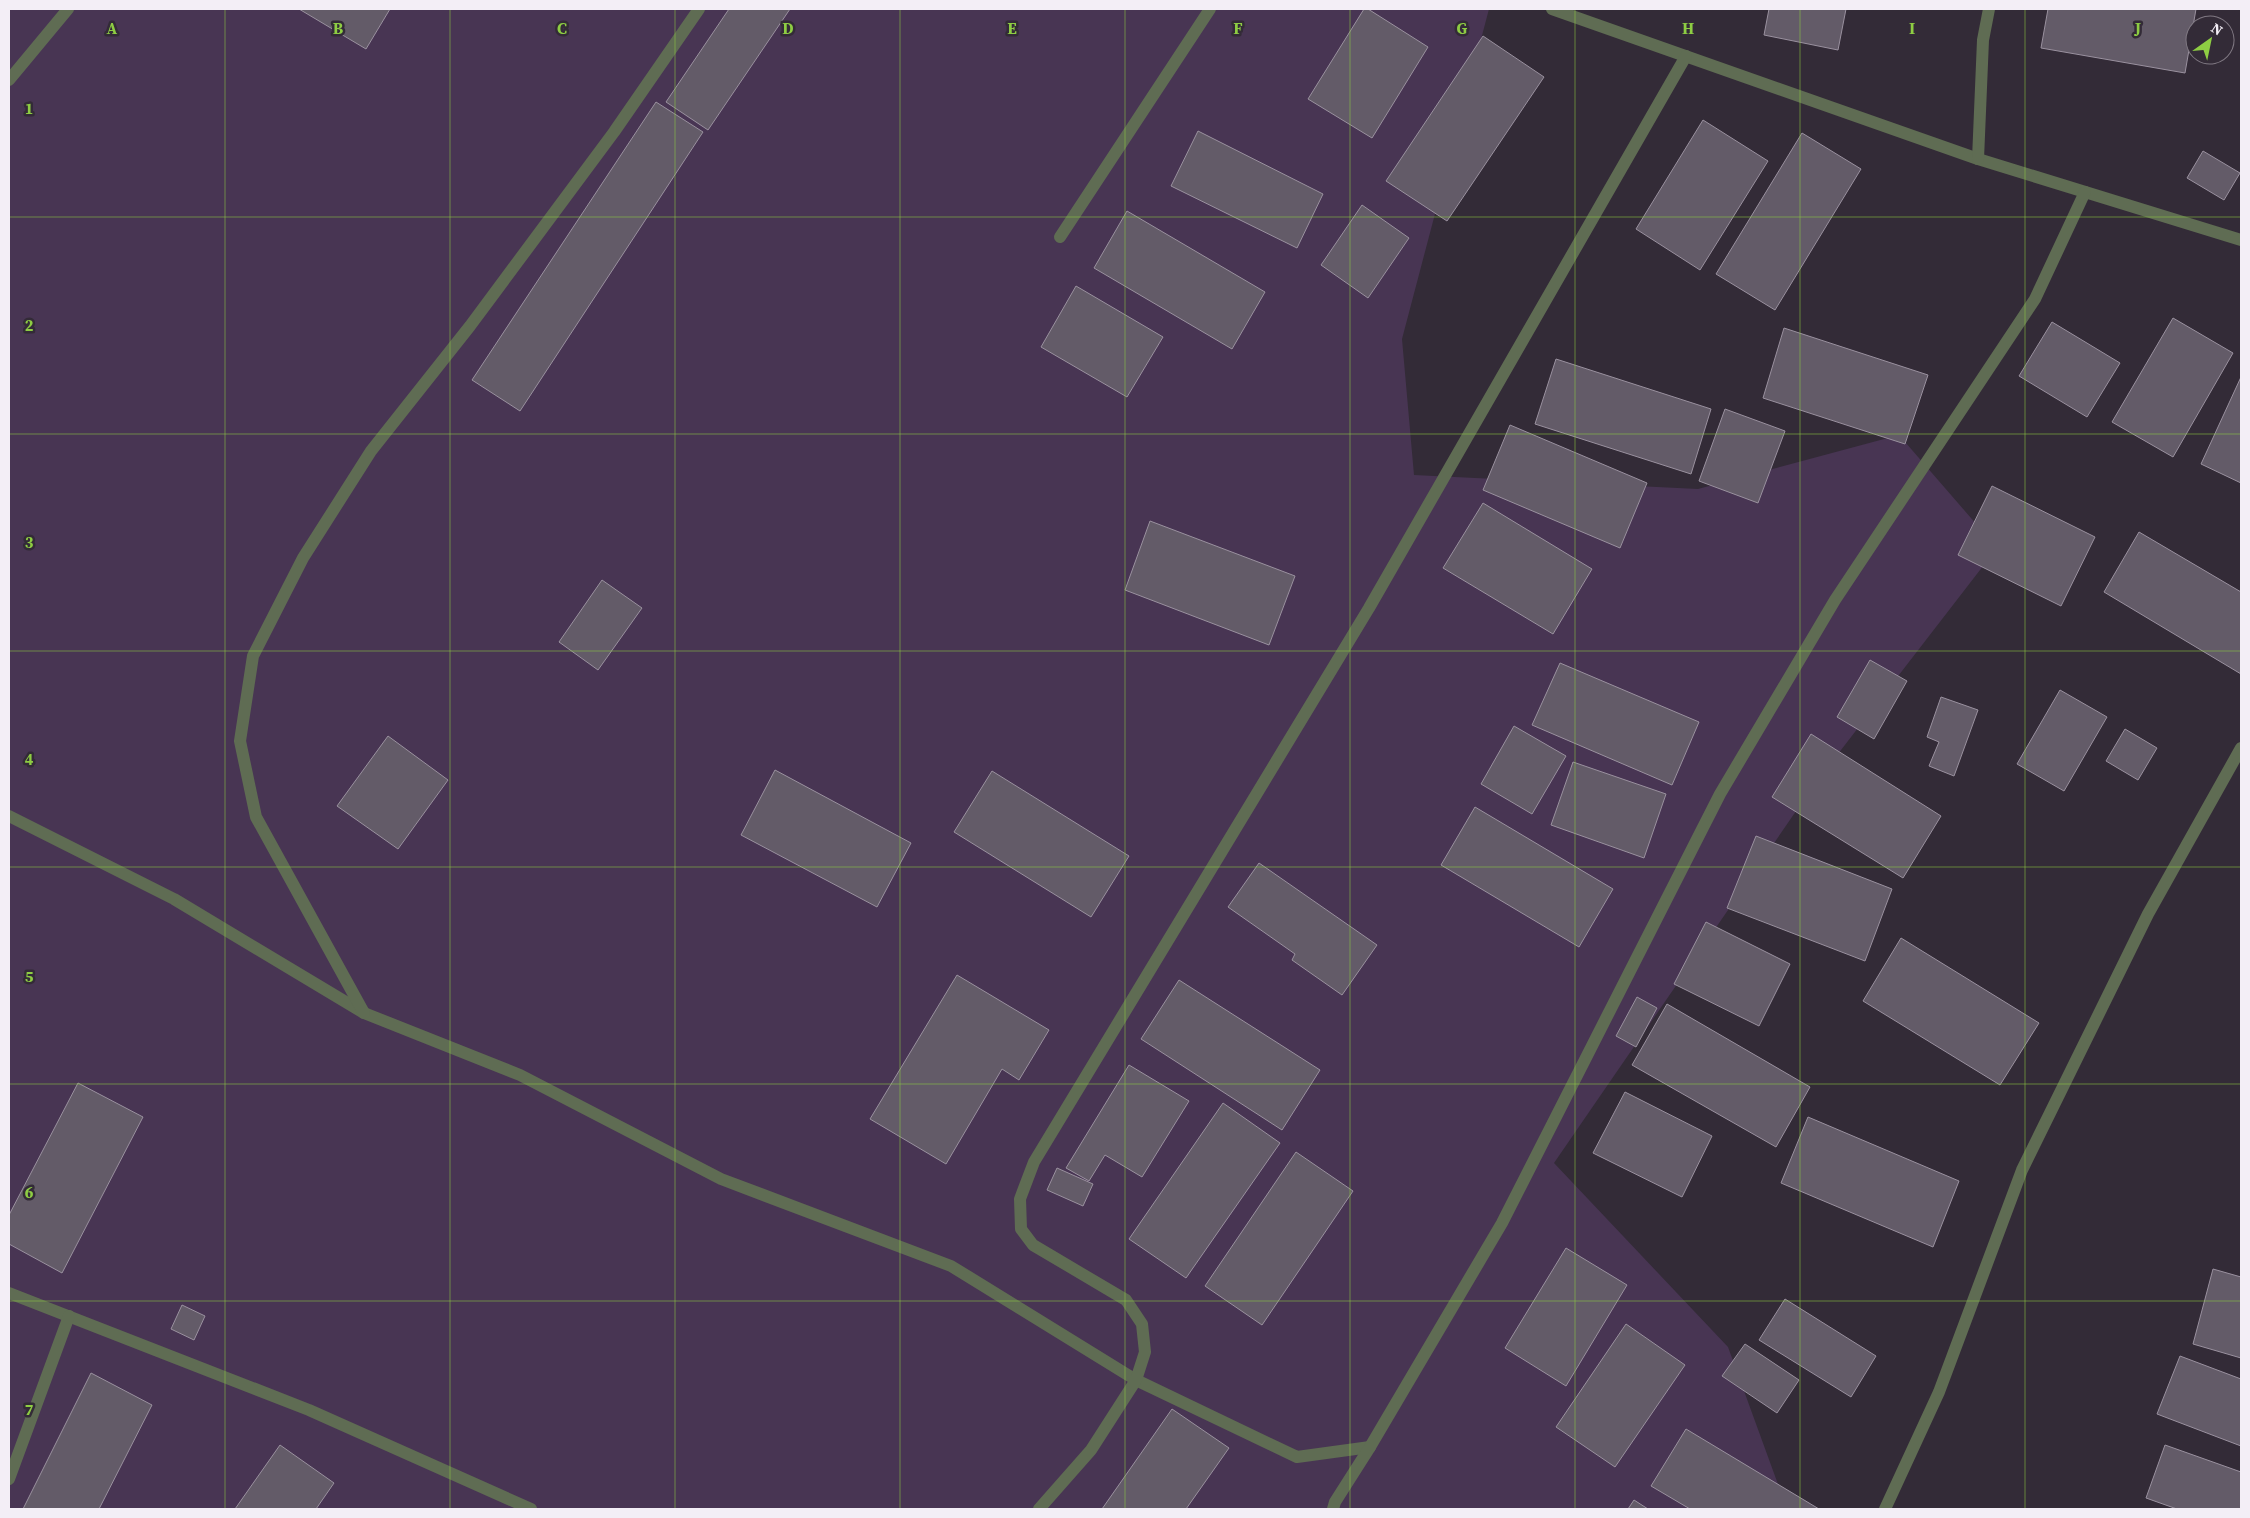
<svg xmlns="http://www.w3.org/2000/svg" width="2250" height="1518" font-family="'Source Serif 4',serif">
  <style>
    .green { fill: #483553 }
    .building { fill: #635b68; stroke: #9a919f }
    .lines { fill: none; stroke-linecap: round; stroke-linejoin: round }
    .service { stroke: #5f6c53; stroke-width: 12 }
    .minor { stroke: #5f6c53; stroke-width: 12 }
    .grid { fill: none; stroke: #8ecd43; stroke-width: 1; stroke-opacity: 0.55 }
    .grid-label { font-size: 16px; text-anchor: middle; font-weight: bold; fill: #8ecd43; stroke: #332b37; stroke-width: 5; stroke-linejoin: round; paint-order: stroke }
  </style>
  <rect width="100%" height="100%" fill="#332b37"/>
  <polygon class="green" points="9,9 1489,9 1402,339 1414,475 1698,489 1899,435 1997,548 1814,785 1554,1163 1728,1347 1787,1509 9,1509"/>
  <g class="building">
    <polygon points="299,9 390,9 366,49"/>
    <polygon points="729,9 790,9 708,130 666,102"/>
    <polygon points="1364,9 1368,9 1428,47 1372,138 1308,99"/>
    <polygon points="1769,9 1846,9 1838,50 1764,35"/>
    <polygon points="2048,9 2196,9 2185,73 2041,48"/>
    <polygon points="1483,36 1544,77 1447,221 1386,181"/>
    <polygon points="656,102 703,132 520,411 472,380"/>
    <polygon points="1703,120 1768,161 1700,270 1636,229"/>
    <polygon points="1198,131 1323,194 1297,248 1171,186"/>
    <polygon points="1802,133 1861,169 1775,310 1716,274"/>
    <polygon points="2203,151 2240,173 2224,200 2187,178"/>
    <polygon points="1362,205 1409,238 1368,298 1321,265"/>
    <polygon points="1127,211 1265,292 1232,349 1094,268"/>
    <polygon points="1076,286 1163,337 1127,397 1041,347"/>
    <polygon points="2173,318 2233,353 2173,457 2112,422"/>
    <polygon points="2052,322 2120,363 2087,417 2019,376"/>
    <polygon points="1784,328 1928,375 1905,444 1763,398"/>
    <polygon points="1556,359 1711,409 1691,474 1535,424"/>
    <polygon points="2241,377 2241,483 2201,464"/>
    <polygon points="1725,409 1785,431 1758,503 1699,481"/>
    <polygon points="1510,425 1647,483 1620,548 1483,490"/>
    <polygon points="1992,486 2095,537 2061,606 1958,555"/>
    <polygon points="1483,503 1592,569 1553,634 1443,568"/>
    <polygon points="1150,521 1295,576 1269,645 1125,590"/>
    <polygon points="2139,532 2241,592 2241,674 2104,592"/>
    <polygon points="602,580 642,608 598,670 559,642"/>
    <polygon points="1870,660 1907,681 1874,739 1837,717"/>
    <polygon points="1560,663 1699,722 1672,785 1532,725"/>
    <polygon points="2060,690 2107,717 2064,791 2017,764"/>
    <polygon points="1941,697 1978,710 1954,776 1929,766 1939,742 1927,737"/>
    <polygon points="1514,726 1566,756 1532,814 1481,784"/>
    <polygon points="2125,729 2157,748 2138,780 2106,761"/>
    <polygon points="1811,734 1941,816 1903,878 1772,797"/>
    <polygon points="388,736 448,780 398,849 337,806"/>
    <polygon points="1573,762 1666,794 1644,858 1551,825"/>
    <polygon points="775,770 911,843 877,907 741,835"/>
    <polygon points="992,771 1129,856 1091,917 954,832"/>
    <polygon points="1475,807 1613,889 1579,947 1441,865"/>
    <polygon points="1756,836 1892,889 1865,961 1727,908"/>
    <polygon points="1259,863 1377,945 1342,995 1292,960 1295,954 1228,907"/>
    <polygon points="1706,922 1790,964 1759,1026 1674,984"/>
    <polygon points="1901,938 2039,1023 2000,1085 1863,1001"/>
    <polygon points="957,975 1049,1030 1019,1080 1002,1069 946,1164 870,1119"/>
    <polygon points="1179,980 1320,1070 1282,1130 1141,1039"/>
    <polygon points="1637,997 1657,1008 1636,1047 1616,1036"/>
    <polygon points="1667,1004 1810,1087 1776,1147 1632,1065"/>
    <polygon points="1129,1065 1189,1101 1142,1177 1105,1155 1089,1181 1066,1168"/>
    <polygon points="78,1083 143,1117 62,1273 9,1244 9,1215"/>
    <polygon points="1625,1092 1712,1136 1682,1197 1593,1153"/>
    <polygon points="1223,1103 1280,1143 1186,1278 1129,1239"/>
    <polygon points="1808,1117 1959,1181 1933,1247 1781,1183"/>
    <polygon points="1296,1152 1353,1191 1262,1325 1205,1286"/>
    <polygon points="1057,1168 1093,1184 1083,1206 1047,1190"/>
    <polygon points="1566,1248 1627,1285 1566,1386 1505,1348"/>
    <polygon points="2213,1269 2241,1277 2241,1358 2193,1344"/>
    <polygon points="1785,1299 1876,1356 1851,1397 1759,1340"/>
    <polygon points="182,1305 205,1316 194,1340 171,1329"/>
    <polygon points="1626,1324 1685,1365 1615,1467 1556,1427"/>
    <polygon points="1745,1344 1799,1380 1777,1413 1722,1376"/>
    <polygon points="2180,1356 2241,1379 2241,1446 2157,1414"/>
    <polygon points="91,1373 152,1405 99,1509 23,1509"/>
    <polygon points="1172,1409 1229,1448 1186,1509 1102,1509"/>
    <polygon points="1686,1429 1819,1509 1690,1509 1651,1486"/>
    <polygon points="280,1445 334,1483 316,1509 235,1509"/>
    <polygon points="2165,1445 2241,1472 2241,1509 2177,1509 2146,1498"/>
    <polygon points="1634,1500 1648,1509 1628,1509"/>
  </g>
  <g class="lines">
    <polyline class="service" points="1060,237 1210,9"/>
    <g class="minor">
      <polyline points="1552,9 1978,159 2241,240"/>
      <polyline points="9,80 68,9"/>
      <polyline points="1978,159 1983,40 1989,9"/>
      <polyline points="9,816 174,899 364,1013 520,1075 721,1179 951,1266 1136,1380 1297,1457 1370,1447"/>
      <polyline points="364,1013 256,817 240,741 253,656 303,558 371,451 470,326 614,132 699,9"/>
      <polyline points="9,1293 309,1410 531,1509"/>
      <polyline points="9,1479 69,1316"/>
      <polyline points="1039,1509 1091,1450 1136,1380 1145,1352 1142,1324 1126,1300 1033,1245 1021,1229 1020,1199 1034,1162 1369,608 1686,56"/>
      <polyline points="1333,1509 1335,1502 1370,1447 1502,1223 1720,794 1835,600 2035,299 2085,192"/>
      <polyline points="1885,1509 1939,1392 2022,1170 2148,914 2241,748"/>
    </g>
  </g>
  <path class="grid" d="M225,9v1500M450,9v1500M675,9v1500M900,9v1500M1125,9v1500M1350,9v1500M1575,9v1500M1800,9v1500M2025,9v1500M9,217h2232M9,434h2232M9,651h2232M9,867h2232M9,1084h2232M9,1301h2232"/>
  <g class="grid-label">
    <text x="112" y="34">A</text>
    <text x="338" y="34">B</text>
    <text x="562" y="34">C</text>
    <text x="788" y="34">D</text>
    <text x="1012" y="34">E</text>
    <text x="1238" y="34">F</text>
    <text x="1462" y="34">G</text>
    <text x="1688" y="34">H</text>
    <text x="1912" y="34">I</text>
    <text x="2138" y="34">J</text>
    <text x="29" y="114">1</text>
    <text x="29" y="331">2</text>
    <text x="29" y="548">3</text>
    <text x="29" y="765">4</text>
    <text x="29" y="982">5</text>
    <text x="29" y="1198">6</text>
    <text x="29" y="1415">7</text>
  </g>
  <rect width="2250" height="1518" fill="none" stroke="#f3eef6" stroke-width="20"/>
  <g transform="translate(2210 40) rotate(33)"><circle r="24" fill="#332b37" stroke="#807983"/>
  <path d="M0-4L9 19L0 12L-9 19Z" fill="#8ecd43"/>
  <text y="-8" font-size="14" font-weight="bold" text-anchor="middle" fill="#f3eef6">N</text>
  </g>
</svg>
